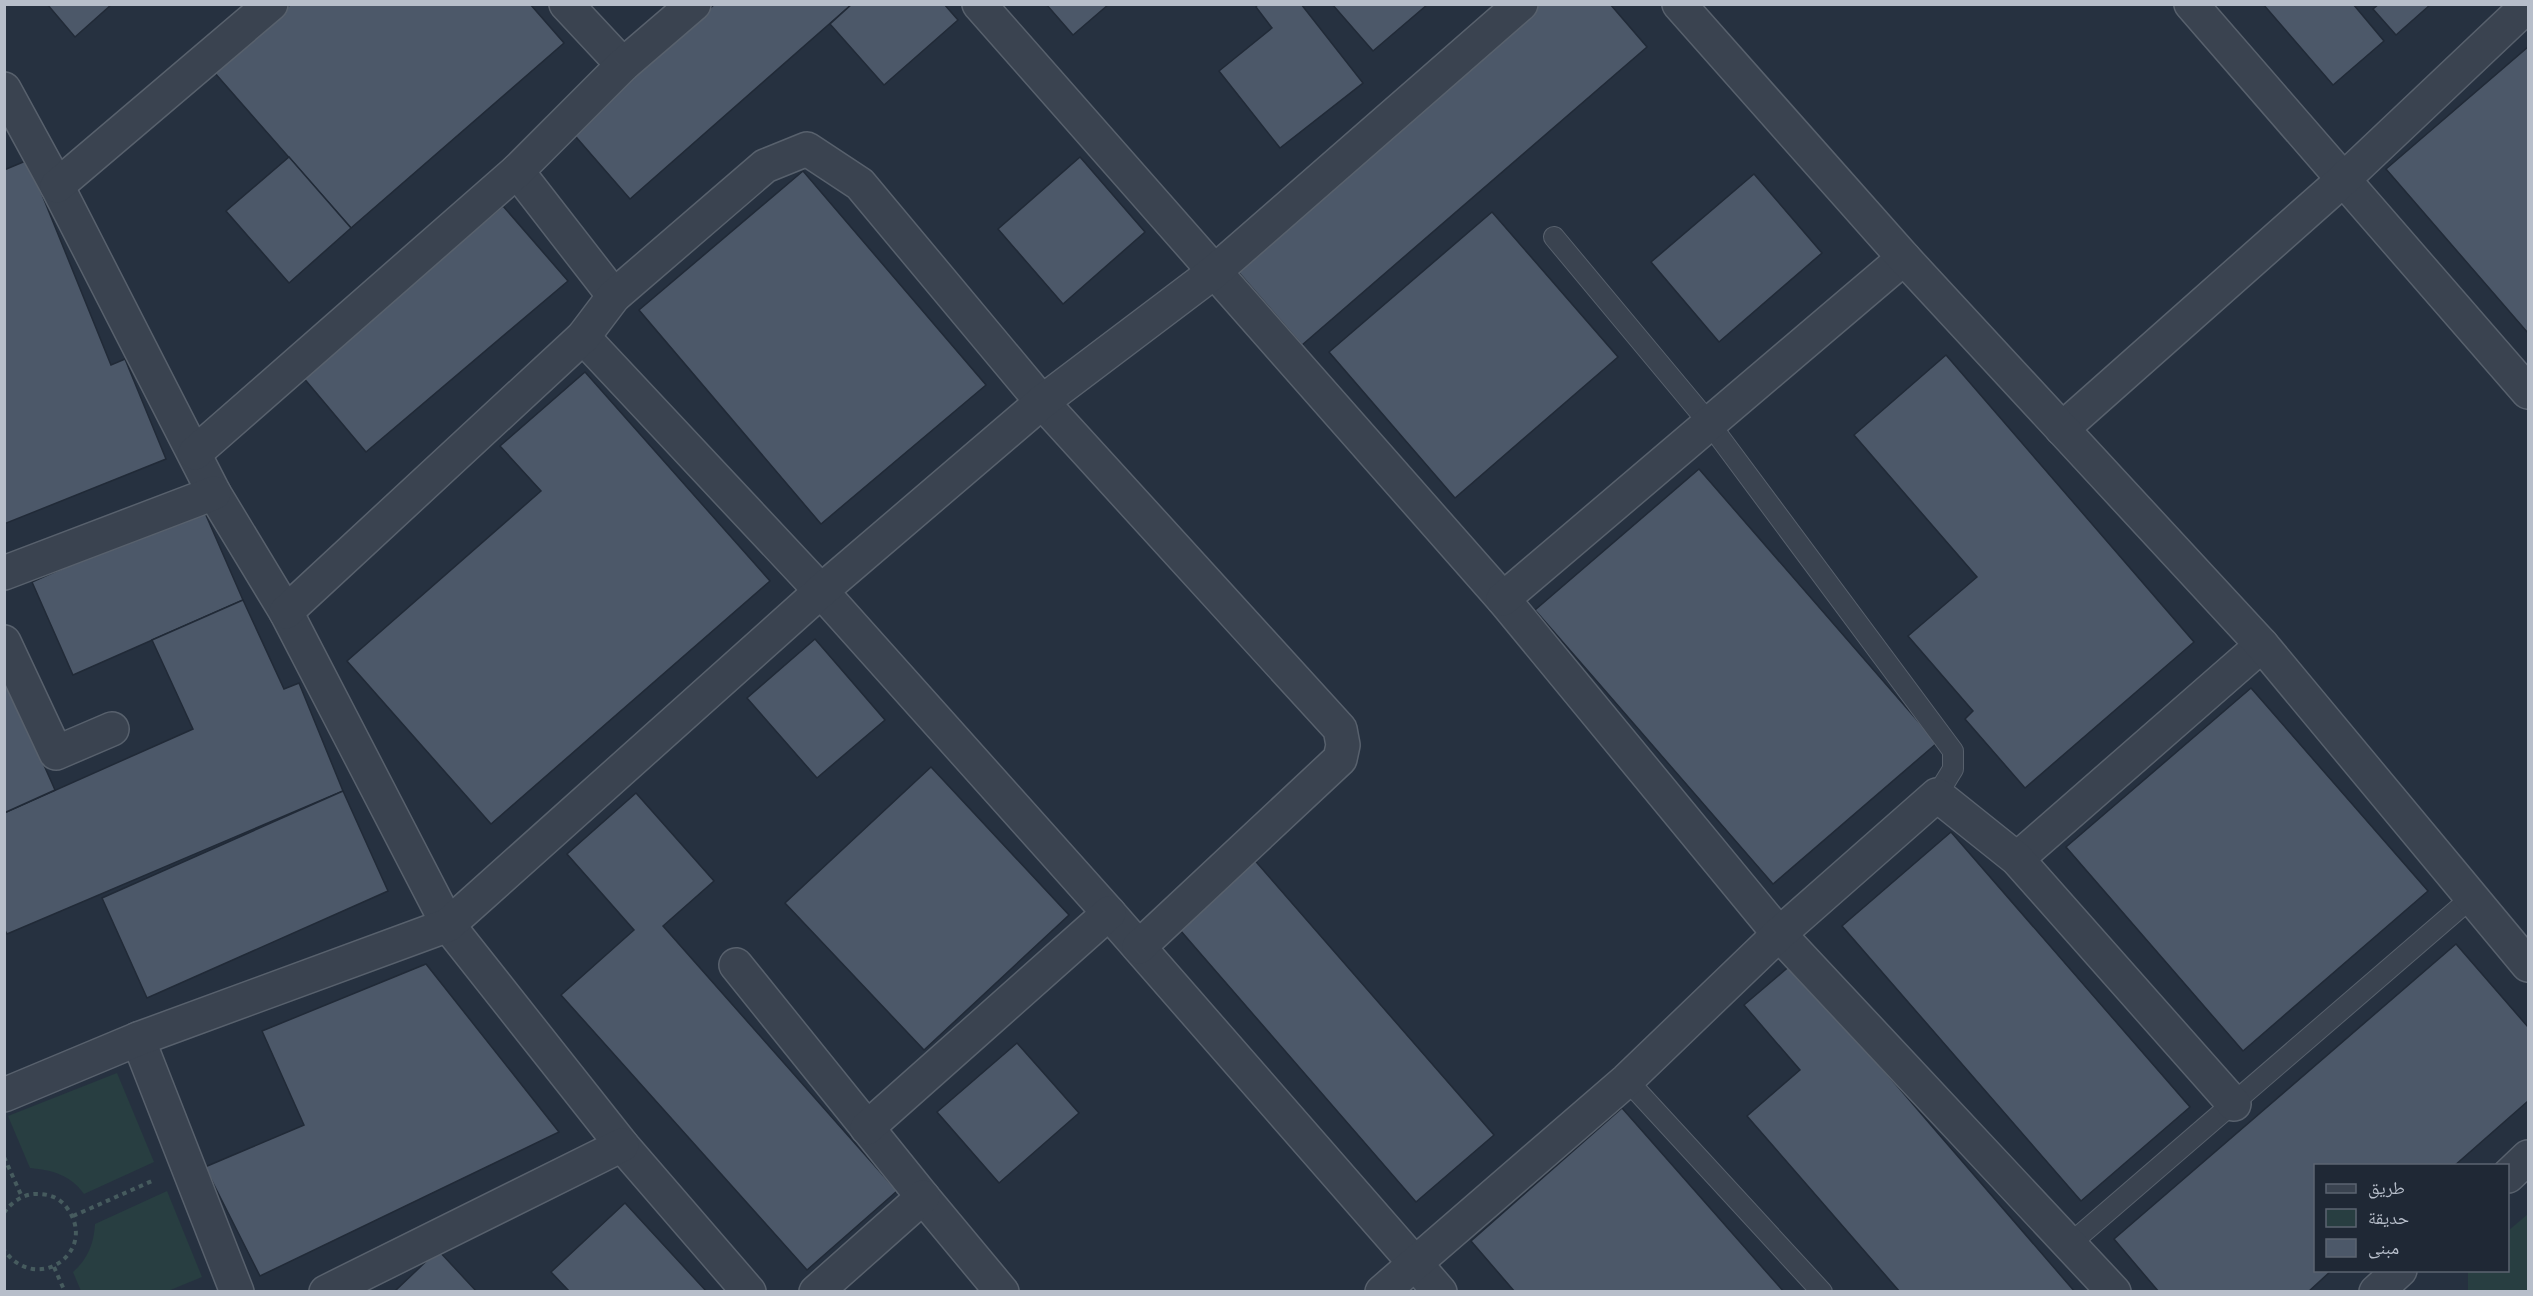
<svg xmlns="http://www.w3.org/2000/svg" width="2533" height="1296" font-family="'Noto Sans','Noto Naskh Arabic',sans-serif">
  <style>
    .green { fill: #283e41 }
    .building { fill: #4c5869; stroke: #212a37; stroke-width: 1.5 }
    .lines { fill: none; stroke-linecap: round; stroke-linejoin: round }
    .service-casing { stroke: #58616d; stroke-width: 22 }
    .minor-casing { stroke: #58616d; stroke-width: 36 }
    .tertiary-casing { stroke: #58616d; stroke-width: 36 }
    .path { stroke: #465b5e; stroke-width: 4; stroke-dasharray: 4.5 4.5; stroke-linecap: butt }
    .service { stroke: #3a4350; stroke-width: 20 }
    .minor { stroke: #3a4350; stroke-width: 33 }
    .tertiary { stroke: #3a4350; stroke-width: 33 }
  </style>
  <rect width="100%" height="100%" fill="#263140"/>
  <g class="green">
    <path d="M117,1073l37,89 -70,32c-13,-19 -32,-24 -54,-26l-22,-52z"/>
    <path d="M167,1191l35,86 -34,14h-87l-8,-19c15,-13 21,-29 22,-48z"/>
    <polygon points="2528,1214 2528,1291 2468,1291 2468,1271 2508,1270 2508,1231"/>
  </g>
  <g class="building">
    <polygon points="47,4 112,4 75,37"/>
    <polygon points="291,4 530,4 564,43 351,228 214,72"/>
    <polygon points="715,4 852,4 630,199 570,130"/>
    <polygon points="852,4 944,4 958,20 884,85 830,24"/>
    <polygon points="1046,4 1109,4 1073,35"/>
    <polygon points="1258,4 1301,4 1363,83 1280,148 1219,71 1272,28 1256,7"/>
    <polygon points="1332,4 1428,4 1373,51"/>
    <polygon points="1540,4 1610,4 1647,47 1302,345 1234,267"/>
    <polygon points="2263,4 2353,4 2384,41 2333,85"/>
    <polygon points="2379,4 2431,4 2396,35 2373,9"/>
    <polygon points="2528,47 2528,333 2386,169"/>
    <polygon points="289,157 351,228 289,283 226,211"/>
    <polygon points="1080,157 1145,232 1063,304 998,229"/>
    <polygon points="28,160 111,365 125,359 166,459 4,524 4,170"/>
    <polygon points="803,171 986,385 821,524 639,310"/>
    <polygon points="1754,174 1822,253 1719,342 1651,262"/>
    <polygon points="503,206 568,281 366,452 302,376"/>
    <polygon points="1492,212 1618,357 1455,498 1329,352"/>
    <polygon points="1946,355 2194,642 2025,788 1965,719 1973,711 1908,636 1977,577 1854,435"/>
    <polygon points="585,372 770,581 491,824 347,661 541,491 500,446"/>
    <polygon points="1699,469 1937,743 1773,884 1535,610"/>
    <polygon points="202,506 243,600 73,675 32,582"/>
    <polygon points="243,600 284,689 299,683 343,791 7,934 4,929 4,813 193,729 152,640"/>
    <polygon points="815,639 885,720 817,778 747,698"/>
    <polygon points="4,675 55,790 4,813"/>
    <polygon points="2251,688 2428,891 2243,1051 2066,847"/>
    <polygon points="931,767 1069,915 924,1050 785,903"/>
    <polygon points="343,791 388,891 147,998 102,898"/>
    <polygon points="636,793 714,881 663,926 897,1191 807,1270 561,995 634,930 567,854"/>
    <polygon points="1951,832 2190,1107 2081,1201 1842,926"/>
    <polygon points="1251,856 1494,1135 1416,1202 1174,923"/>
    <polygon points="2456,944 2528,1027 2528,1101 2454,1166 2316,1166 2316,1270 2332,1270 2308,1292 2159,1292 2114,1239"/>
    <polygon points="426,964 559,1132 260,1276 205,1167 304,1125 262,1031"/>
    <polygon points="1792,964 2075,1292 1900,1292 1747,1116 1800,1070 1744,1005"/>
    <polygon points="1017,1043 1079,1113 999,1183 937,1112"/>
    <polygon points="1622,1108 1784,1292 1515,1292 1471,1241"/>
    <polygon points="625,1203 707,1292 570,1292 551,1272"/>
    <polygon points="438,1250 477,1292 394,1292"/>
  </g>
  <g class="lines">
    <g class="service-casing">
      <g id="service">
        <polyline points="1554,237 1709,423 1953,751 1953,769 1937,795"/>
        <polyline points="1627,1080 1822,1292"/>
        <polyline points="2071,1243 2471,898"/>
      </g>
    </g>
    <g class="minor-casing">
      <g id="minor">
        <polyline points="566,4 623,65"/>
        <polyline points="979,4 1503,599 1779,934 2114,1292"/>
        <polyline points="2191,4 2528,392"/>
        <polyline points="4,89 57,186 214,493 286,612 448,925 622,1145 749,1292"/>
        <polyline points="517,171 614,296"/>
        <polyline points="57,186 271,4"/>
        <polyline points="583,337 821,591 1109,913 1440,1292"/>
        <polyline points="2062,429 2344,179 2528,5"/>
        <polyline points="195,453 517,171 623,65 694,4"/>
        <polyline points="4,573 214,493"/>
        <polyline points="1503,599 1904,258"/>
        <polyline points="286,612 583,337 614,296 765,166 807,149 860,184 1042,402 1340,729 1343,745 1340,759 1139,947"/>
        <polyline points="4,642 56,753 112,729"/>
        <polyline points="2017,859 2262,645"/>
        <polyline points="736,965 923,1197 1002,1292"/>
        <polyline points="138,1039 237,1292"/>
        <polyline points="4,1095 138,1039 448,925 821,591 1042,402 1214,272 1521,4"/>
        <polyline points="867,1128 1109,913"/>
        <polyline points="2508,1176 2528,1157"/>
        <polyline points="326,1292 622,1145"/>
        <polyline points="816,1292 923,1197"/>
        <polyline points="1382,1292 1627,1080 1779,934 1937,795 2017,859 2234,1104"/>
        <polyline points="2376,1292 2400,1270"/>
      </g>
    </g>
    <g class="tertiary-casing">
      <polyline id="tertiary" points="1679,4 1904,258 2262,645 2528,965"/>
    </g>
    <g class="path">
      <polyline points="4,1157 22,1197"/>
      <path d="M4,1213c8,-12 21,-20 35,-19 11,0 22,5 28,14 32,43 -30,88 -63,42"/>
      <polyline points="73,1216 152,1181"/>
      <polyline points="54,1267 65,1292"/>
    </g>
    <use href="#service" class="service"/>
    <use href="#minor" class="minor"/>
    <use href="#tertiary" class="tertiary"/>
  </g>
  <rect width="2533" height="1296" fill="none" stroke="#b7beca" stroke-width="12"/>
  <rect x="2314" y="1164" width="195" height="108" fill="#1f2835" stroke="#5c6471" stroke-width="1.5"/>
  <rect x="2326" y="1184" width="30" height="9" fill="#3a4350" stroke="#5c6471" stroke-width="1.5"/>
  <text x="2368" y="1194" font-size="18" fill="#b7beca">طريق</text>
  <rect x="2326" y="1209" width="30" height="18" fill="#283e41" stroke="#5c6471" stroke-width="1.5"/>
  <text x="2368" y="1224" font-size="18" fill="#b7beca">حديقة</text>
  <rect x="2326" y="1239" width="30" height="18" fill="#4c5869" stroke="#5c6471" stroke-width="1.5"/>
  <text x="2368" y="1254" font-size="18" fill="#b7beca">مبنى</text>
</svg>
